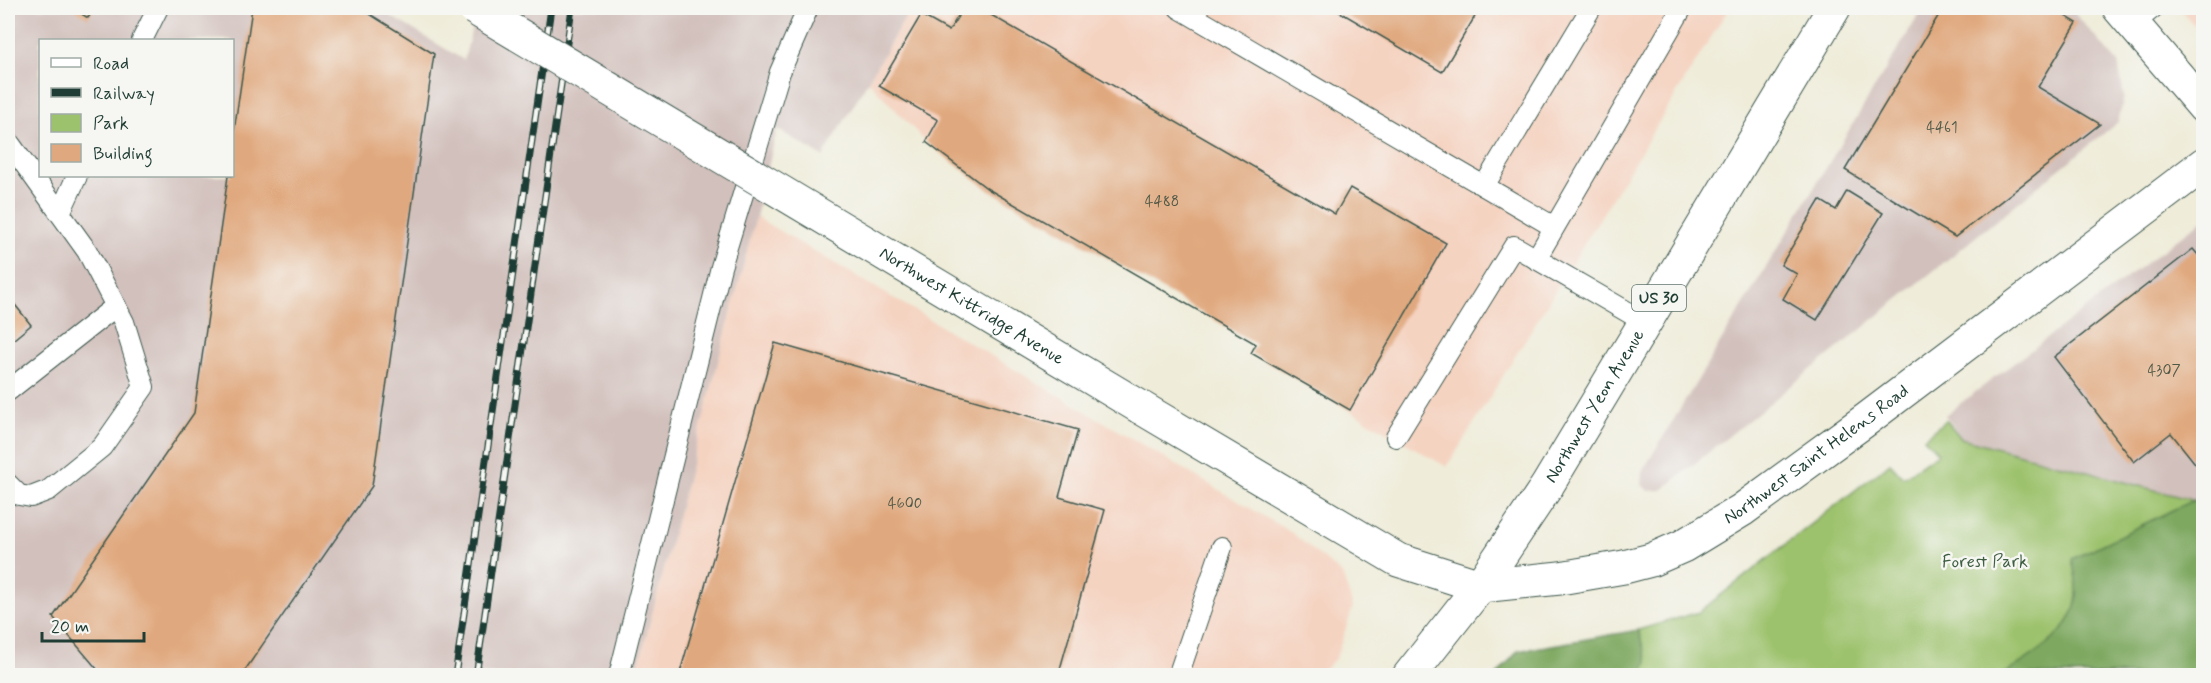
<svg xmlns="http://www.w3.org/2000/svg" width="2211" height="683" font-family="Mynerve,sans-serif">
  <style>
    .built { fill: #f5d3c1 }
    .industrial { fill: #d1c0bc; fill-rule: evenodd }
    .green { fill: #9dc26d; stroke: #5e8050; stroke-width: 1.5 }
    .forest { fill: #7ea860; stroke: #4e724a; stroke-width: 1.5 }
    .building { fill: #e0a87e }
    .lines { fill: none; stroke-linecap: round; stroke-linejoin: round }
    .service-casing { stroke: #3e574d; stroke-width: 22 }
    .tertiary-casing { stroke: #3e574d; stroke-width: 35 }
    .secondary-casing { stroke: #3e574d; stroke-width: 35 }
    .trunk-casing { stroke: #3e574d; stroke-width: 35 }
    .service { stroke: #fff; stroke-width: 20 }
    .tertiary { stroke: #fff; stroke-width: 33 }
    .secondary { stroke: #fff; stroke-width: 33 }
    .trunk { stroke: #fff; stroke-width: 33 }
    .rail-casing { stroke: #1f3d34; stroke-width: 7 }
    .rail { stroke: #f6f6f2; stroke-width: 4.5; stroke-dasharray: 14; stroke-linecap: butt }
    .secondary-bridge-casing { stroke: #3e574d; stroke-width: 35; stroke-linecap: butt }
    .secondary-bridge { stroke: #fff; stroke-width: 33 }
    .labels { text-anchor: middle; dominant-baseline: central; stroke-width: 5; stroke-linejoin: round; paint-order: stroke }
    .number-label { font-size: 15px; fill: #4f5846 }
    .shield { fill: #f6f6f2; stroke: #60746d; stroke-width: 1.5 }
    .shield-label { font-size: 16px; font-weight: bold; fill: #1f3d34 }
    .street-label { font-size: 18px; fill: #1f3d34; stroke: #f6f6f2 }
    .park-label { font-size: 18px; fill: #3e5e42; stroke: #f6f6f2 }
  </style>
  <rect width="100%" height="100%" fill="#f6f6f2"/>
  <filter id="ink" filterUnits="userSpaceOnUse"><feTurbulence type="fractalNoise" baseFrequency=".0167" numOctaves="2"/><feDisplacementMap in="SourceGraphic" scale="12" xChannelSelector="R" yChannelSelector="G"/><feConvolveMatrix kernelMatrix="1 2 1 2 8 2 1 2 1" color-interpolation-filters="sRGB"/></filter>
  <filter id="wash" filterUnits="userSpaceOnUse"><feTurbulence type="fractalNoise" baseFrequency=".008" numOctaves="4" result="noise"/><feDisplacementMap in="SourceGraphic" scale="24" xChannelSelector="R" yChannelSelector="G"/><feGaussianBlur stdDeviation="1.35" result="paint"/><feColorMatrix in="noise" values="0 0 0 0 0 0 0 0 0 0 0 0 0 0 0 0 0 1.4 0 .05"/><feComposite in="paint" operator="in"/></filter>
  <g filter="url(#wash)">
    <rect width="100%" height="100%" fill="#efecd9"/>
    <g class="built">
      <polygon points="911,8 1729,8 1447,467 1251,353 1256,344 988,189 926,142 868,81"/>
      <polygon points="2179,8 2203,8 2203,32 2189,20"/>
      <polygon points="756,217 1292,533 1342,574 1353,607 1336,658 1319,675 636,676"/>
    </g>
    <g class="industrial">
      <path d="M8,8h369l87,52 13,-52h434l-88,149 -46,-28 -21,88 -120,458h-628zM40,40h192v136h-192z"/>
      <polygon points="1923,8 2070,8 2118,63 2124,97 2118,122 1662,490 1648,491 1641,484 1642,472"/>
      <polygon points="2203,220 2203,503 1962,438 1945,415"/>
    </g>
    <polygon class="green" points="1946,420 1961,438 2203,503 2203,675 1612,676 1644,651 1638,630 1699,612 1890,463 1903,477 1938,453 1924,438"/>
    <g class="forest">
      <path d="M2203,498v177h-200c29,-20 75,-43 74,-84 0,-11 -3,-22 -5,-32l117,-57z"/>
      <polygon points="1638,630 1647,661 1641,675 1497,675 1518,651"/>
    </g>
    <g id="blocks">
      <g class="building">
        <polygon points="72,8 95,8 88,18"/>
        <polygon points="252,8 360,8 434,54 372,486 241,676 103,676 53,617 194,413 228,176 232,176 232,145"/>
        <polygon points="963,8 979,8 1335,214 1350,188 1446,243 1350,410 1251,353 1256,344 988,189 926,142 938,120 879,86 921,15 949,31"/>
        <polygon points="1333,8 1480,8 1442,72"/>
        <polygon points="1943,8 2052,8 2077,23 2038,87 2100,124 1955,237 1845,170"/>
        <polygon points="1847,191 1883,213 1817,320 1783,299 1797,274 1781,265 1820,200 1836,210"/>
        <polygon points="2193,249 2204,262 2204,471 2202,472 2171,433 2134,462 2054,357"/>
        <polygon points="8,296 31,325 8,344"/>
        <polygon points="775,343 1078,430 1059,497 1105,510 1058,676 679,676"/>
      </g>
    </g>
  </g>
  <g filter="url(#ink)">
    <use href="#blocks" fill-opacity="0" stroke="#3e574d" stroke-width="1.5"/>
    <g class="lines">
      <g class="service-casing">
        <g id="service">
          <polyline points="1179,8 1554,227"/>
          <polyline points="2133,24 2153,8"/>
          <polyline points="142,40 158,8"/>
          <polyline points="8,141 87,251 124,322 144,387 102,447 49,490 31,497 19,495 8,484"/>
          <polyline points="1484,186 1591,8"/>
          <polyline points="60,213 77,176"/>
          <polyline points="1536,259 1682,8"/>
          <polyline points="8,391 116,306"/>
          <polyline points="1396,437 1514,246 1645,322"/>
          <polyline points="619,676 721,267 780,72 808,8"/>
          <polyline points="1178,676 1222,547"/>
        </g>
      </g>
      <g class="tertiary-casing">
        <polyline id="tertiary" points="2119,8 2204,107"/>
      </g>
      <g class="secondary-casing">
        <g id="secondary">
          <path id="s1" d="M1140,407l258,153 82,26 80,-8 64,-11 27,-7 32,-14 59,-36 125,-91 337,-255"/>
        </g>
      </g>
      <g class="trunk-casing">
        <g id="trunk">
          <path id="s2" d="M1409,676l71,-90 67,-100 287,-478"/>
        </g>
      </g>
      <use href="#service" class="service"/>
      <use href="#tertiary" class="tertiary"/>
      <use href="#secondary" class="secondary"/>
      <use href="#trunk" class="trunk"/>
      <g class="rail-casing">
        <g id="rail">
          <polyline points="455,676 551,8"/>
          <polyline points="476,676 572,8"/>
        </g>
      </g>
      <use href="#rail" class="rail"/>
      <g class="secondary-bridge-casing">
        <g id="secondary-bridge">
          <path id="s3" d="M474,8l666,399"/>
        </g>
      </g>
      <use href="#secondary-bridge" class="secondary-bridge"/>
    </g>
  </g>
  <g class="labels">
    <g class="number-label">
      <text x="1942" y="128">4461</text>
      <text x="1162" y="202">4488</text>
      <text x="2164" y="371">4307</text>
      <text x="905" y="504">4600</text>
    </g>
    <rect class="shield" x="1632" y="285" width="54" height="26" rx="4.5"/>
    <g class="shield-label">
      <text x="1659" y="298">US 30</text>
    </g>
    <g class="street-label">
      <text stroke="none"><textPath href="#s3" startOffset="580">Northwest Kittridge Avenue</textPath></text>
      <text stroke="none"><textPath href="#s2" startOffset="328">Northwest Yeon Avenue</textPath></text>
      <text stroke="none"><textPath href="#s1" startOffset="756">Northwest Saint Helens Road</textPath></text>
    </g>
    <g class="park-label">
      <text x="1985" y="562">Forest Park</text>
    </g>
  </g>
  <rect width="2211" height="683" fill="none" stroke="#f6f6f2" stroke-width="30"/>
  <rect x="39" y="39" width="195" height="138" fill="#f6f6f2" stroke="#a0aca6" stroke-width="1.5"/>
  <rect x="51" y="58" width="30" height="9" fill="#ffffff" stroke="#a0aca6" stroke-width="1.5"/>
  <text x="93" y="69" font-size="18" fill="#1f3d34">Road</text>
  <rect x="51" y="88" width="30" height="9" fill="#1f3d34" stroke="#a0aca6" stroke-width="1.5"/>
  <text x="93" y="99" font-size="18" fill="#1f3d34">Railway</text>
  <rect x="51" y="114" width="30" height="18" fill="#9dc26d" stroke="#a0aca6" stroke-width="1.5"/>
  <text x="93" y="129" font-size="18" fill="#1f3d34">Park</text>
  <rect x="51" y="144" width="30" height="18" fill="#e0a87e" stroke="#a0aca6" stroke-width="1.5"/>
  <text x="93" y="159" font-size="18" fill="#1f3d34">Building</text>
  <path d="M42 632v9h102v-9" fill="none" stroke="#1f3d34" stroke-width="3"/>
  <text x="51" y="632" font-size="18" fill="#1f3d34" stroke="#f6f6f2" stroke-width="4.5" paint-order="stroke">20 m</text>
</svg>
